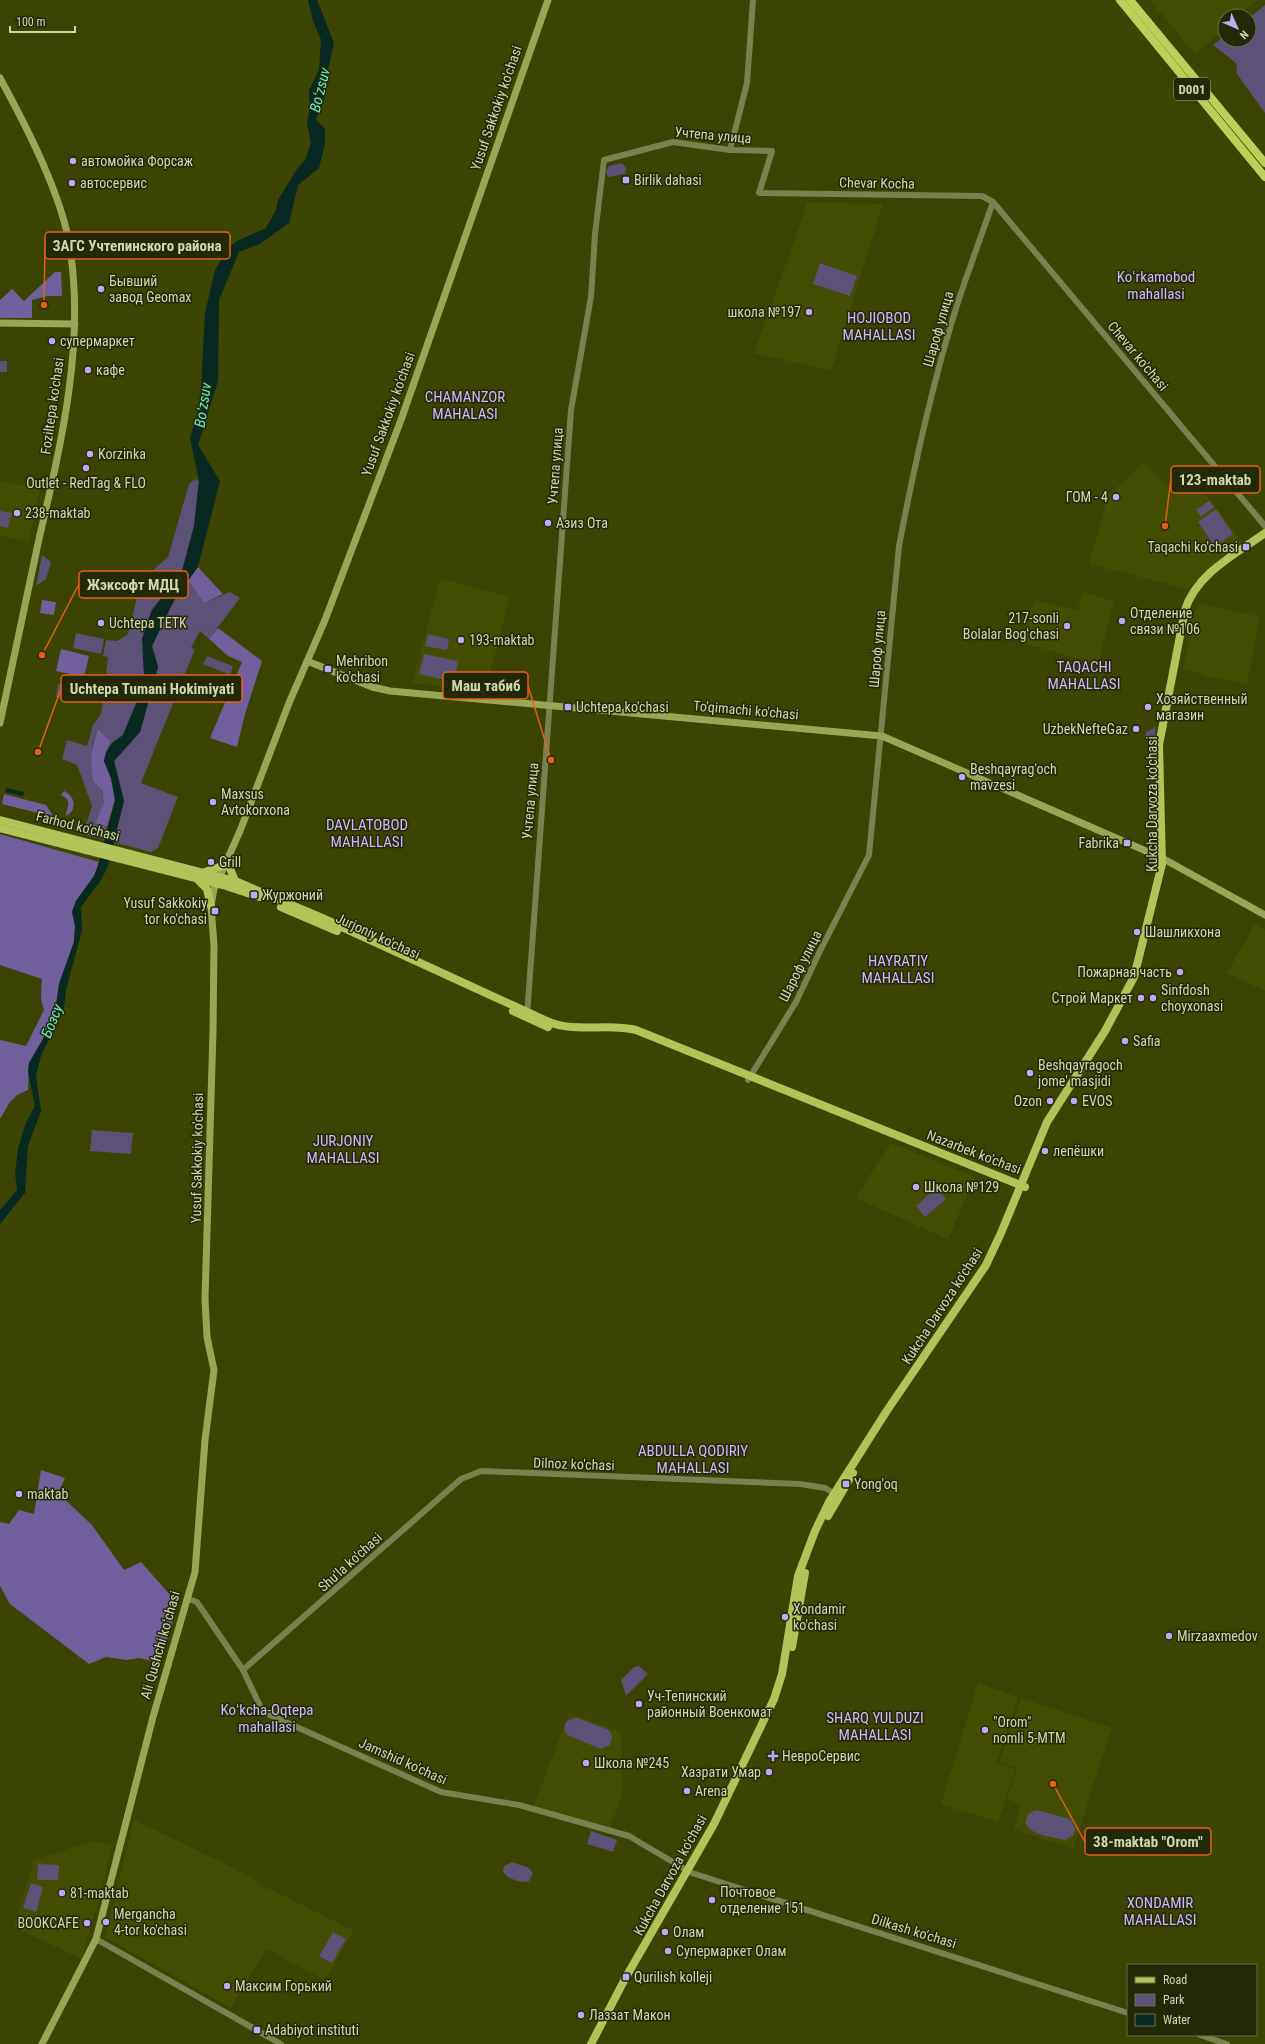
<svg xmlns="http://www.w3.org/2000/svg" width="1265" height="2044" font-family="'Roboto Condensed',sans-serif">
  <style>
    .built { fill: #444e02 }
    .green { fill: #5c5176 }
    .forest { fill: #715e9c }
    .water { fill: #082822 }
    .lines { fill: none; stroke-linecap: round; stroke-linejoin: round }
    .tertiary { stroke: #788251; stroke-width: 6 }
    .secondary { stroke: #98a756; stroke-width: 7 }
    .primary { stroke: #b1c359; stroke-width: 8 }
    .trunk { stroke: #bcd059; stroke-width: 8 }
    .poi-dot { fill: #bfa8f4; stroke: #232807; stroke-width: 1.5 }
    .labels { text-anchor: middle; dominant-baseline: central; stroke-width: 3; stroke-linejoin: round; paint-order: stroke }
    .shield { fill: #232807; stroke: #9ba27d; stroke-width: 1 }
    .shield-label { font-size: 13px; font-weight: bold; fill: #ced7b0 }
    .street-label { font-size: 14px; fill: #ced7b0; stroke: #232807 }
    .poi-label { font-size: 14px; fill: #ced7b0; stroke: #232807; text-anchor: start }
    .water-label { font-size: 15px; font-style: italic; fill: #61ecd0; stroke: #232807 }
    .neighbourhood-label { font-size: 15px; fill: #cdb8ff; stroke: #232807 }
    .leader { fill: none; stroke: #e75f14; stroke-width: 1.5 }
    .callout-dot { fill: #e75f14; stroke: #232807; stroke-width: 1.5 }
    .callout { fill: #232807; stroke: #e75f14; stroke-width: 1.5 }
    .callout-label { font-size: 15px; text-anchor: middle; font-weight: bold; fill: #ced7b0 }
  </style>
  <rect width="100%" height="100%" fill="#3b4401"/>
  <g class="built">
    <polygon points="1150,0 1256,0 1239,16 1225,16 1225,29 1195,54"/>
    <polygon points="808,202 883,204 831,371 754,353"/>
    <circle cx="89" cy="346" r="5"/>
    <polygon points="1144,463 1168,487 1188,474 1217,508 1243,544 1187,589 1089,564 1108,496"/>
    <polygon points="0,480 40,490 29,543 0,535"/>
    <polygon points="440,578 510,597 485,692 413,683"/>
    <polygon points="1082,592 1114,601 1098,664 1023,643 1034,600 1078,610"/>
    <polygon points="1200,603 1260,617 1247,684 1202,676 1202,673 1183,669 1193,616"/>
    <polygon points="1255,924 1265,930 1265,991 1227,973"/>
    <polygon points="891,1143 975,1177 948,1239 855,1198"/>
    <polygon points="978,1683 1018,1697 997,1763 1015,1769 998,1822 941,1804"/>
    <polygon points="1021,1698 1112,1728 1073,1849 1014,1829 1021,1804 1007,1799 1017,1768 999,1762"/>
    <polygon points="569,1713 621,1732 623,1793 609,1829 533,1808"/>
    <polygon points="134,1820 232,1867 263,1885 262,1887 265,1889 266,1887 354,1931 325,1980 266,1949 231,2008 105,1937"/>
    <polygon points="91,1841 113,1845 82,1959 14,1927 34,1860"/>
  </g>
  <g class="green">
    <polygon points="1265,5 1265,113 1237,74 1236,63 1213,45 1225,36 1225,40 1249,40 1249,18"/>
    <polygon points="622,163 626,168 625,174 608,177 606,172 609,166"/>
    <polygon points="820,263 857,276 850,296 813,284"/>
    <rect x="0" y="361" width="7" height="11"/>
    <polygon points="195,479 199,481 194,526 182,571 152,610 144,662 144,676 138,699 123,735 112,743 106,752 110,741 98,729 92,744 104,803 95,823 107,827 104,840 83,834 92,806 77,765 62,759 67,740 87,746 93,725 101,714 108,657 103,656 106,640 117,641 128,634 137,597 152,571 168,557 189,484"/>
    <polygon points="1209,501 1214,507 1201,517 1196,510"/>
    <polygon points="1216,509 1233,534 1215,547 1198,522"/>
    <polygon points="0,511 12,513 8,528 0,526"/>
    <polygon points="42,555 51,562 46,579 36,586"/>
    <polygon points="188,581 204,603 230,592 240,598 209,639 200,631 191,648 195,649 141,783 178,797 158,848 151,852 113,842 124,801 114,761 140,732 158,667 152,646 170,608"/>
    <polygon points="76,633 104,639 101,654 73,648"/>
    <polygon points="428,634 449,639 447,650 425,646"/>
    <polygon points="424,654 458,661 454,682 419,674"/>
    <polygon points="207,656 233,666 230,675 203,664"/>
    <polygon points="66,680 78,683 77,687 82,688 80,697 76,696 75,701 56,697 58,684 65,685"/>
    <polygon points="1156,727 1154,742 1145,737 1146,732"/>
    <polygon points="92,1130 133,1133 131,1154 90,1151"/>
    <polygon points="936,1188 946,1199 925,1217 916,1206"/>
    <polygon points="639,1666 648,1674 626,1696 621,1680 634,1667"/>
    <path d="M577,1718l32,12 3,6 -2,9 -9,4 -34,-14c-6,-9 -1,-17 10,-17z"/>
    <path d="M1037,1810l33,9 5,9 -1,7 -9,5c-11,-3 -46,-6 -38,-23 2,-4 5,-6 10,-7z"/>
    <polygon points="591,1831 617,1840 613,1852 587,1844"/>
    <path d="M512,1862l17,6 4,5 -4,8c-8,3 -21,-2 -26,-9l1,-6z"/>
    <polygon points="38,1864 59,1865 58,1880 37,1880"/>
    <polygon points="31,1883 43,1887 36,1912 23,1908"/>
    <polygon points="333,1932 346,1939 332,1963 319,1956"/>
  </g>
  <g class="forest">
    <polygon points="55,272 61,272 62,296 48,296 32,300 32,318 0,318 0,300 12,289 24,301"/>
    <polygon points="198,567 223,594 204,603 188,581"/>
    <polygon points="42,600 56,602 54,615 40,613"/>
    <polygon points="218,628 262,661 245,714 237,747 210,738 242,662 228,656 209,639"/>
    <polygon points="61,649 89,656 84,677 56,671"/>
    <path d="M98,729l12,12 -6,20 7,17 4,22 -8,27 -12,-4 9,-20 -2,-13 -9,-9c-3,-19 -2,-34 5,-52z"/>
    <path d="M64,791c11,5 14,19 2,25 0,-9 8,-15 -5,-21z"/>
    <polygon points="4,794 46,805 54,817 2,804"/>
    <polygon points="0,834 99,862 94,876 76,901 72,912 75,926 74,942 59,984 55,1013 43,1039 29,1063 28,1090 17,1095 10,1102 0,1119 0,1040 26,1046 44,1010 41,999 43,953 42,979 0,965"/>
    <polygon points="41,1470 65,1478 58,1493 92,1525 124,1570 141,1562 178,1604 160,1663 139,1658 127,1660 106,1657 89,1664 10,1604 0,1586 0,1522 9,1524 19,1510 34,1514"/>
  </g>
  <g class="water">
    <polygon points="308,0 317,0 334,43 325,83 324,101 316,119 325,129 325,144 319,168 298,185 289,223 260,244 239,252 219,300 218,381 198,445 220,481 198,567 175,598 152,646 158,667 140,732 114,761 124,801 108,866 101,880 81,907 82,930 66,990 64,1008 41,1056 36,1076 41,1111 28,1146 25,1193 0,1224 0,1210 17,1190 15,1173 18,1149 25,1125 35,1106 28,1072 29,1063 43,1039 55,1013 59,984 74,942 75,926 72,912 76,901 94,876 98,866 115,800 111,778 104,761 106,752 112,743 123,735 138,699 144,676 142,639 148,620 152,610 182,571 194,526 199,481 190,438 200,406 205,313 215,270 228,248 237,241 266,228 276,210 278,200 297,169 305,160 311,143 307,123 310,107 309,91 319,69 321,40 313,21"/>
    <polygon points="6,788 24,792 23,796 5,792"/>
  </g>
  <g class="lines">
    <g class="tertiary">
      <polyline points="730,150 747,83 753,0"/>
      <polyline points="527,1016 571,410 591,297 595,234 604,160 673,142 730,150 772,151 759,193 982,196 993,202 1265,526"/>
      <path d="M748,1080l48,-78 24,-51 49,-96 30,-309c16,-84 34,-167 60,-247 11,-33 23,-65 34,-97"/>
      <polyline points="188,1599 197,1602 243,1670 262,1710 270,1715 441,1792 519,1805 629,1836 688,1871"/>
      <polyline points="243,1670 461,1479 481,1471 800,1484 825,1488 837,1495"/>
      <polyline points="692,1873 1128,2013"/>
      <polyline points="96,1939 281,2044"/>
      <polyline points="1200,2035 1227,2044"/>
    </g>
    <g class="secondary">
      <path d="M0,78c26,48 62,117 70,170 15,98 -9,196 -31,291 -13,61 -26,123 -39,184"/>
      <polyline points="0,323 75,324"/>
      <polyline points="307,661 372,687 390,691 882,736 1162,858 1265,915"/>
      <polyline points="42,2044 96,1939 153,1717 195,1572 205,1440 214,1370 207,1337 205,1299 213,1032 214,945 211,906 214,889 240,831 289,703 325,620 401,420 548,0"/>
    </g>
    <g class="primary">
      <path d="M0,820l235,61 85,36 229,105c28,11 58,1 87,8l389,157"/>
      <polyline points="0,828 226,886 260,897"/>
      <polyline points="229,866 235,881"/>
      <polyline points="205,872 225,865"/>
      <polyline points="198,880 207,889 211,906"/>
      <polyline points="281,907 337,931"/>
      <polyline points="513,1011 548,1027"/>
      <polyline points="828,1516 853,1473"/>
      <polyline points="792,1647 805,1573"/>
      <path d="M591,2044l35,-67 88,-153 60,-125 8,-25 16,-98 17,-45 14,-29 57,-90 100,-147 15,-32 46,-111 58,-91 29,-54 28,-113 -3,-119 26,-135c11,-36 51,-56 80,-77"/>
    </g>
    <g class="trunk">
      <polyline points="1120,0 1265,177"/>
      <polyline points="1130,0 1265,163"/>
    </g>
  </g>
  <g class="poi-dot">
    <circle cx="73" cy="161" r="4"/>
    <rect x="622" y="176" width="8" height="8" rx="2"/>
    <circle cx="72" cy="183" r="4"/>
    <circle cx="101" cy="289" r="4"/>
    <circle cx="809" cy="312" r="4"/>
    <circle cx="52" cy="341" r="4"/>
    <circle cx="88" cy="370" r="4"/>
    <circle cx="90" cy="454" r="4"/>
    <circle cx="86" cy="468" r="4"/>
    <circle cx="1116" cy="497" r="4"/>
    <circle cx="17" cy="513" r="4"/>
    <circle cx="548" cy="523" r="4"/>
    <rect x="1242" y="543" width="8" height="8" rx="2"/>
    <circle cx="1122" cy="621" r="4"/>
    <circle cx="101" cy="623" r="4"/>
    <circle cx="1067" cy="626" r="4"/>
    <circle cx="461" cy="640" r="4"/>
    <rect x="324" y="665" width="8" height="8" rx="2"/>
    <rect x="564" y="703" width="8" height="8" rx="2"/>
    <circle cx="1148" cy="707" r="4"/>
    <circle cx="1136" cy="729" r="4"/>
    <circle cx="962" cy="777" r="4"/>
    <circle cx="213" cy="802" r="4"/>
    <rect x="1123" y="839" width="8" height="8" rx="2"/>
    <circle cx="211" cy="862" r="4"/>
    <rect x="250" y="891" width="8" height="8" rx="2"/>
    <rect x="211" y="907" width="8" height="8" rx="2"/>
    <circle cx="1137" cy="932" r="4"/>
    <circle cx="1180" cy="972" r="4"/>
    <circle cx="1141" cy="998" r="4"/>
    <circle cx="1153" cy="998" r="4"/>
    <circle cx="1125" cy="1041" r="4"/>
    <circle cx="1030" cy="1073" r="4"/>
    <circle cx="1050" cy="1101" r="4"/>
    <circle cx="1074" cy="1101" r="4"/>
    <circle cx="1045" cy="1151" r="4"/>
    <circle cx="916" cy="1187" r="4"/>
    <rect x="842" y="1480" width="8" height="8" rx="2"/>
    <circle cx="19" cy="1494" r="4"/>
    <circle cx="785" cy="1617" r="4"/>
    <circle cx="1169" cy="1636" r="4"/>
    <circle cx="639" cy="1704" r="4"/>
    <circle cx="985" cy="1730" r="4"/>
    <path d="M771 1750h4v4h4v4h-4v4h-4v-4h-4v-4h4z"/>
    <circle cx="586" cy="1763" r="4"/>
    <circle cx="769" cy="1772" r="4"/>
    <circle cx="687" cy="1791" r="4"/>
    <circle cx="62" cy="1893" r="4"/>
    <circle cx="712" cy="1900" r="4"/>
    <circle cx="106" cy="1922" r="4"/>
    <circle cx="87" cy="1923" r="4"/>
    <circle cx="665" cy="1932" r="4"/>
    <circle cx="668" cy="1951" r="4"/>
    <rect x="622" y="1973" width="8" height="8" rx="2"/>
    <circle cx="227" cy="1986" r="4"/>
    <circle cx="581" cy="2015" r="4"/>
    <rect x="253" y="2026" width="8" height="8" rx="2"/>
  </g>
  <g class="labels">
    <rect class="shield" x="1174" y="78" width="36" height="22" rx="3"/>
    <g class="shield-label">
      <text x="1192" y="89">D001</text>
    </g>
    <g class="street-label">
      <text transform="translate(496 108) rotate(-71)">Yusuf Sakkokiy ko'chasi</text>
      <text transform="translate(713 135) rotate(5)">Учтепа улица</text>
      <text transform="translate(877 183) rotate(1)">Chevar Kocha</text>
      <text transform="translate(938 329) rotate(-74)">Шароф улица</text>
      <text transform="translate(1138 356) rotate(50)">Chevar ko'chasi</text>
      <text transform="translate(52 406) rotate(-82)">Foziltepa ko'chasi</text>
      <text transform="translate(388 414) rotate(-70)">Yusuf Sakkokiy ko'chasi</text>
      <text transform="translate(555 466) rotate(-86)">Учтепа улица</text>
      <text transform="translate(877 649) rotate(-85)">Шароф улица</text>
      <text transform="translate(746 710) rotate(5)">To'qimachi ko'chasi</text>
      <text transform="translate(530 801) rotate(-85)">Учтепа улица</text>
      <text transform="translate(1152 804) rotate(-90)">Kukcha Darvoza ko'chasi</text>
      <text transform="translate(78 826) rotate(14)">Farhod ko'chasi</text>
      <text transform="translate(378 936) rotate(25)">Jurjoniy ko'chasi</text>
      <text transform="translate(800 966) rotate(-63)">Шароф улица</text>
      <text transform="translate(974 1152) rotate(21)">Nazarbek ko'chasi</text>
      <text transform="translate(197 1158) rotate(-89)">Yusuf Sakkokiy ko'chasi</text>
      <text transform="translate(942 1306) rotate(-57)">Kukcha Darvoza ko'chasi</text>
      <text transform="translate(574 1464) rotate(2)">Dilnoz ko'chasi</text>
      <text transform="translate(350 1562) rotate(-42)">Shu'la ko'chasi</text>
      <text transform="translate(160 1645) rotate(-74)">Ali Qushchi koʻchasi</text>
      <text transform="translate(403 1761) rotate(24)">Jamshid ko'chasi</text>
      <text transform="translate(670 1875) rotate(-61)">Kukcha Darvoza ko'chasi</text>
      <text transform="translate(914 1931) rotate(17)">Dilkash ko'chasi</text>
    </g>
    <g class="poi-label">
      <text x="81" y="161">автомойка Форсаж</text>
      <text x="634" y="180">Birlik dahasi</text>
      <text x="80" y="183">автосервис</text>
      <text x="109" y="281">Бывший<tspan x="109" dy="16">завод Geomax</tspan></text>
      <text x="801" y="312" text-anchor="end">школа №197</text>
      <text x="60" y="341">супермаркет</text>
      <text x="96" y="370">кафе</text>
      <text x="98" y="454">Korzinka</text>
      <text x="86" y="483" text-anchor="middle">Outlet - RedTag &amp; FLO</text>
      <text x="1108" y="497" text-anchor="end">ГОМ - 4</text>
      <text x="25" y="513">238-maktab</text>
      <text x="556" y="523">Азиз Ота</text>
      <text x="1238" y="547" text-anchor="end">Taqachi ko'chasi</text>
      <text x="1130" y="613">Отделение<tspan x="1130" dy="16">связи №106</tspan></text>
      <text x="1059" y="618" text-anchor="end">217-sonli<tspan x="1059" dy="16">Bolalar Bogʻchasi</tspan></text>
      <text x="109" y="623">Uchtepa TETK</text>
      <text x="469" y="640">193-maktab</text>
      <text x="336" y="661">Mehribon<tspan x="336" dy="16">ko'chasi</tspan></text>
      <text x="1156" y="699">Хозяйственный<tspan x="1156" dy="16">магазин</tspan></text>
      <text x="576" y="707">Uchtepa ko'chasi</text>
      <text x="1128" y="729" text-anchor="end">UzbekNefteGaz</text>
      <text x="970" y="769">Beshqayrag'och<tspan x="970" dy="16">mavzesi</tspan></text>
      <text x="221" y="794">Maxsus<tspan x="221" dy="16">Avtokorxona</tspan></text>
      <text x="1119" y="843" text-anchor="end">Fabrika</text>
      <text x="219" y="862">Grill</text>
      <text x="262" y="895">Журжоний</text>
      <text x="207" y="903" text-anchor="end">Yusuf Sakkokiy<tspan x="207" dy="16">tor ko'chasi</tspan></text>
      <text x="1145" y="932">Шашликхона</text>
      <text x="1172" y="972" text-anchor="end">Пожарная часть</text>
      <text x="1161" y="990">Sinfdosh<tspan x="1161" dy="16">choyxonasi</tspan></text>
      <text x="1133" y="998" text-anchor="end">Строй Маркет</text>
      <text x="1133" y="1041">Safia</text>
      <text x="1038" y="1065">Beshqayragoch<tspan x="1038" dy="16">jome' masjidi</tspan></text>
      <text x="1042" y="1101" text-anchor="end">Ozon</text>
      <text x="1082" y="1101">EVOS</text>
      <text x="1053" y="1151">лепёшки</text>
      <text x="924" y="1187">Школа №129</text>
      <text x="854" y="1484">Yong'oq</text>
      <text x="27" y="1494">maktab</text>
      <text x="793" y="1609">Xondamir<tspan x="793" dy="16">ko'chasi</tspan></text>
      <text x="1177" y="1636">Mirzaaxmedov</text>
      <text x="647" y="1696">Уч-Тепинский<tspan x="647" dy="16">районный Военкомат</tspan></text>
      <text x="993" y="1722">"Orom"<tspan x="993" dy="16">nomli 5-MTM</tspan></text>
      <text x="782" y="1756">НевроСервис</text>
      <text x="594" y="1763">Школа №245</text>
      <text x="761" y="1772" text-anchor="end">Хазрати Умар</text>
      <text x="695" y="1791">Arena</text>
      <text x="720" y="1892">Почтовое<tspan x="720" dy="16">отделение 151</tspan></text>
      <text x="70" y="1893">81-maktab</text>
      <text x="114" y="1914">Mergancha<tspan x="114" dy="16">4-tor ko'chasi</tspan></text>
      <text x="79" y="1923" text-anchor="end">BOOKCAFE</text>
      <text x="673" y="1932">Олам</text>
      <text x="676" y="1951">Супермаркет Олам</text>
      <text x="634" y="1977">Qurilish kolleji</text>
      <text x="235" y="1986">Максим Горький</text>
      <text x="589" y="2015">Лаззат Макон</text>
      <text x="265" y="2030">Adabiyot instituti</text>
    </g>
    <g class="water-label">
      <text transform="translate(320 90) rotate(-76)">Boʻzsuv</text>
      <text transform="translate(203 405) rotate(-81)">Boʻzsuv</text>
      <text transform="translate(52 1021) rotate(-68)">Бозсу</text>
    </g>
    <g class="neighbourhood-label">
      <text x="1156" y="277">Koʻrkamobod<tspan x="1156" dy="17">mahallasi</tspan></text>
      <text x="879" y="318">HOJIOBOD<tspan x="879" dy="17">MAHALLASI</tspan></text>
      <text x="465" y="397">CHAMANZOR<tspan x="465" dy="17">MAHALASI</tspan></text>
      <text x="1084" y="667">TAQACHI<tspan x="1084" dy="17">MAHALLASI</tspan></text>
      <text x="367" y="825">DAVLATOBOD<tspan x="367" dy="17">MAHALLASI</tspan></text>
      <text x="898" y="961">HAYRATIY<tspan x="898" dy="17">MAHALLASI</tspan></text>
      <text x="343" y="1141">JURJONIY<tspan x="343" dy="17">MAHALLASI</tspan></text>
      <text x="693" y="1451">ABDULLA QODIRIY<tspan x="693" dy="17">MAHALLASI</tspan></text>
      <text x="267" y="1710">Koʻkcha-Oqtepa<tspan x="267" dy="17">mahallasi</tspan></text>
      <text x="875" y="1718">SHARQ YULDUZI<tspan x="875" dy="17">MAHALLASI</tspan></text>
      <text x="1160" y="1903">XONDAMIR<tspan x="1160" dy="17">MAHALLASI</tspan></text>
    </g>
  </g>
  <path class="leader" d="M44 305L45 246M1165 526L1171 479M42 655L79 584M551 760L528 686M38 752L61 689M1053 1784L1085 1842"/>
  <g class="callout-dot">
    <circle cx="44" cy="305" r="4"/>
    <circle cx="1165" cy="526" r="4"/>
    <circle cx="42" cy="655" r="4"/>
    <circle cx="551" cy="760" r="4"/>
    <circle cx="38" cy="752" r="4"/>
    <circle cx="1053" cy="1784" r="4"/>
  </g>
  <g class="callout">
    <rect x="45" y="232" width="185" height="27" rx="4"/>
    <rect x="1171" y="466" width="89" height="27" rx="4"/>
    <rect x="79" y="571" width="109" height="27" rx="4"/>
    <rect x="443" y="672" width="85" height="27" rx="4"/>
    <rect x="61" y="675" width="181" height="27" rx="4"/>
    <rect x="1085" y="1828" width="126" height="27" rx="4"/>
  </g>
  <g class="callout-label">
    <text x="137" y="251">ЗАГС Учтепинского района</text>
    <text x="1215" y="485">123-maktab</text>
    <text x="133" y="590">Жэксофт МДЦ</text>
    <text x="486" y="691">Маш табиб</text>
    <text x="152" y="694">Uchtepa Tumani Hokimiyati</text>
    <text x="1148" y="1847">38-maktab "Orom"</text>
  </g>
  <rect x="1127" y="1964" width="130" height="72" fill="#232807" stroke="#676e4b"/>
  <rect x="1135" y="1977" width="20" height="6" fill="#b1c359" stroke="#676e4b"/>
  <text x="1163" y="1984" font-size="12" fill="#ced7b0">Road</text>
  <rect x="1135" y="1994" width="20" height="12" fill="#5c5176" stroke="#676e4b"/>
  <text x="1163" y="2004" font-size="12" fill="#ced7b0">Park</text>
  <rect x="1135" y="2014" width="20" height="12" fill="#082822" stroke="#676e4b"/>
  <text x="1163" y="2024" font-size="12" fill="#ced7b0">Water</text>
  <g transform="translate(1237 28) rotate(135)"><circle r="19" fill="#232807" stroke="#676e4b"/>
  <path d="M0-3L7 15L0 10L-7 15Z" fill="#bfa8f4"/>
  <text y="-6" font-size="11" font-weight="bold" text-anchor="middle" fill="#ced7b0">N</text>
  </g>
  <path d="M10 26v6h65v-6" fill="none" stroke="#ced7b0" stroke-width="2"/>
  <text x="16" y="26" font-size="12" fill="#ced7b0" stroke="#232807" stroke-width="3" paint-order="stroke">100 m</text>
</svg>
